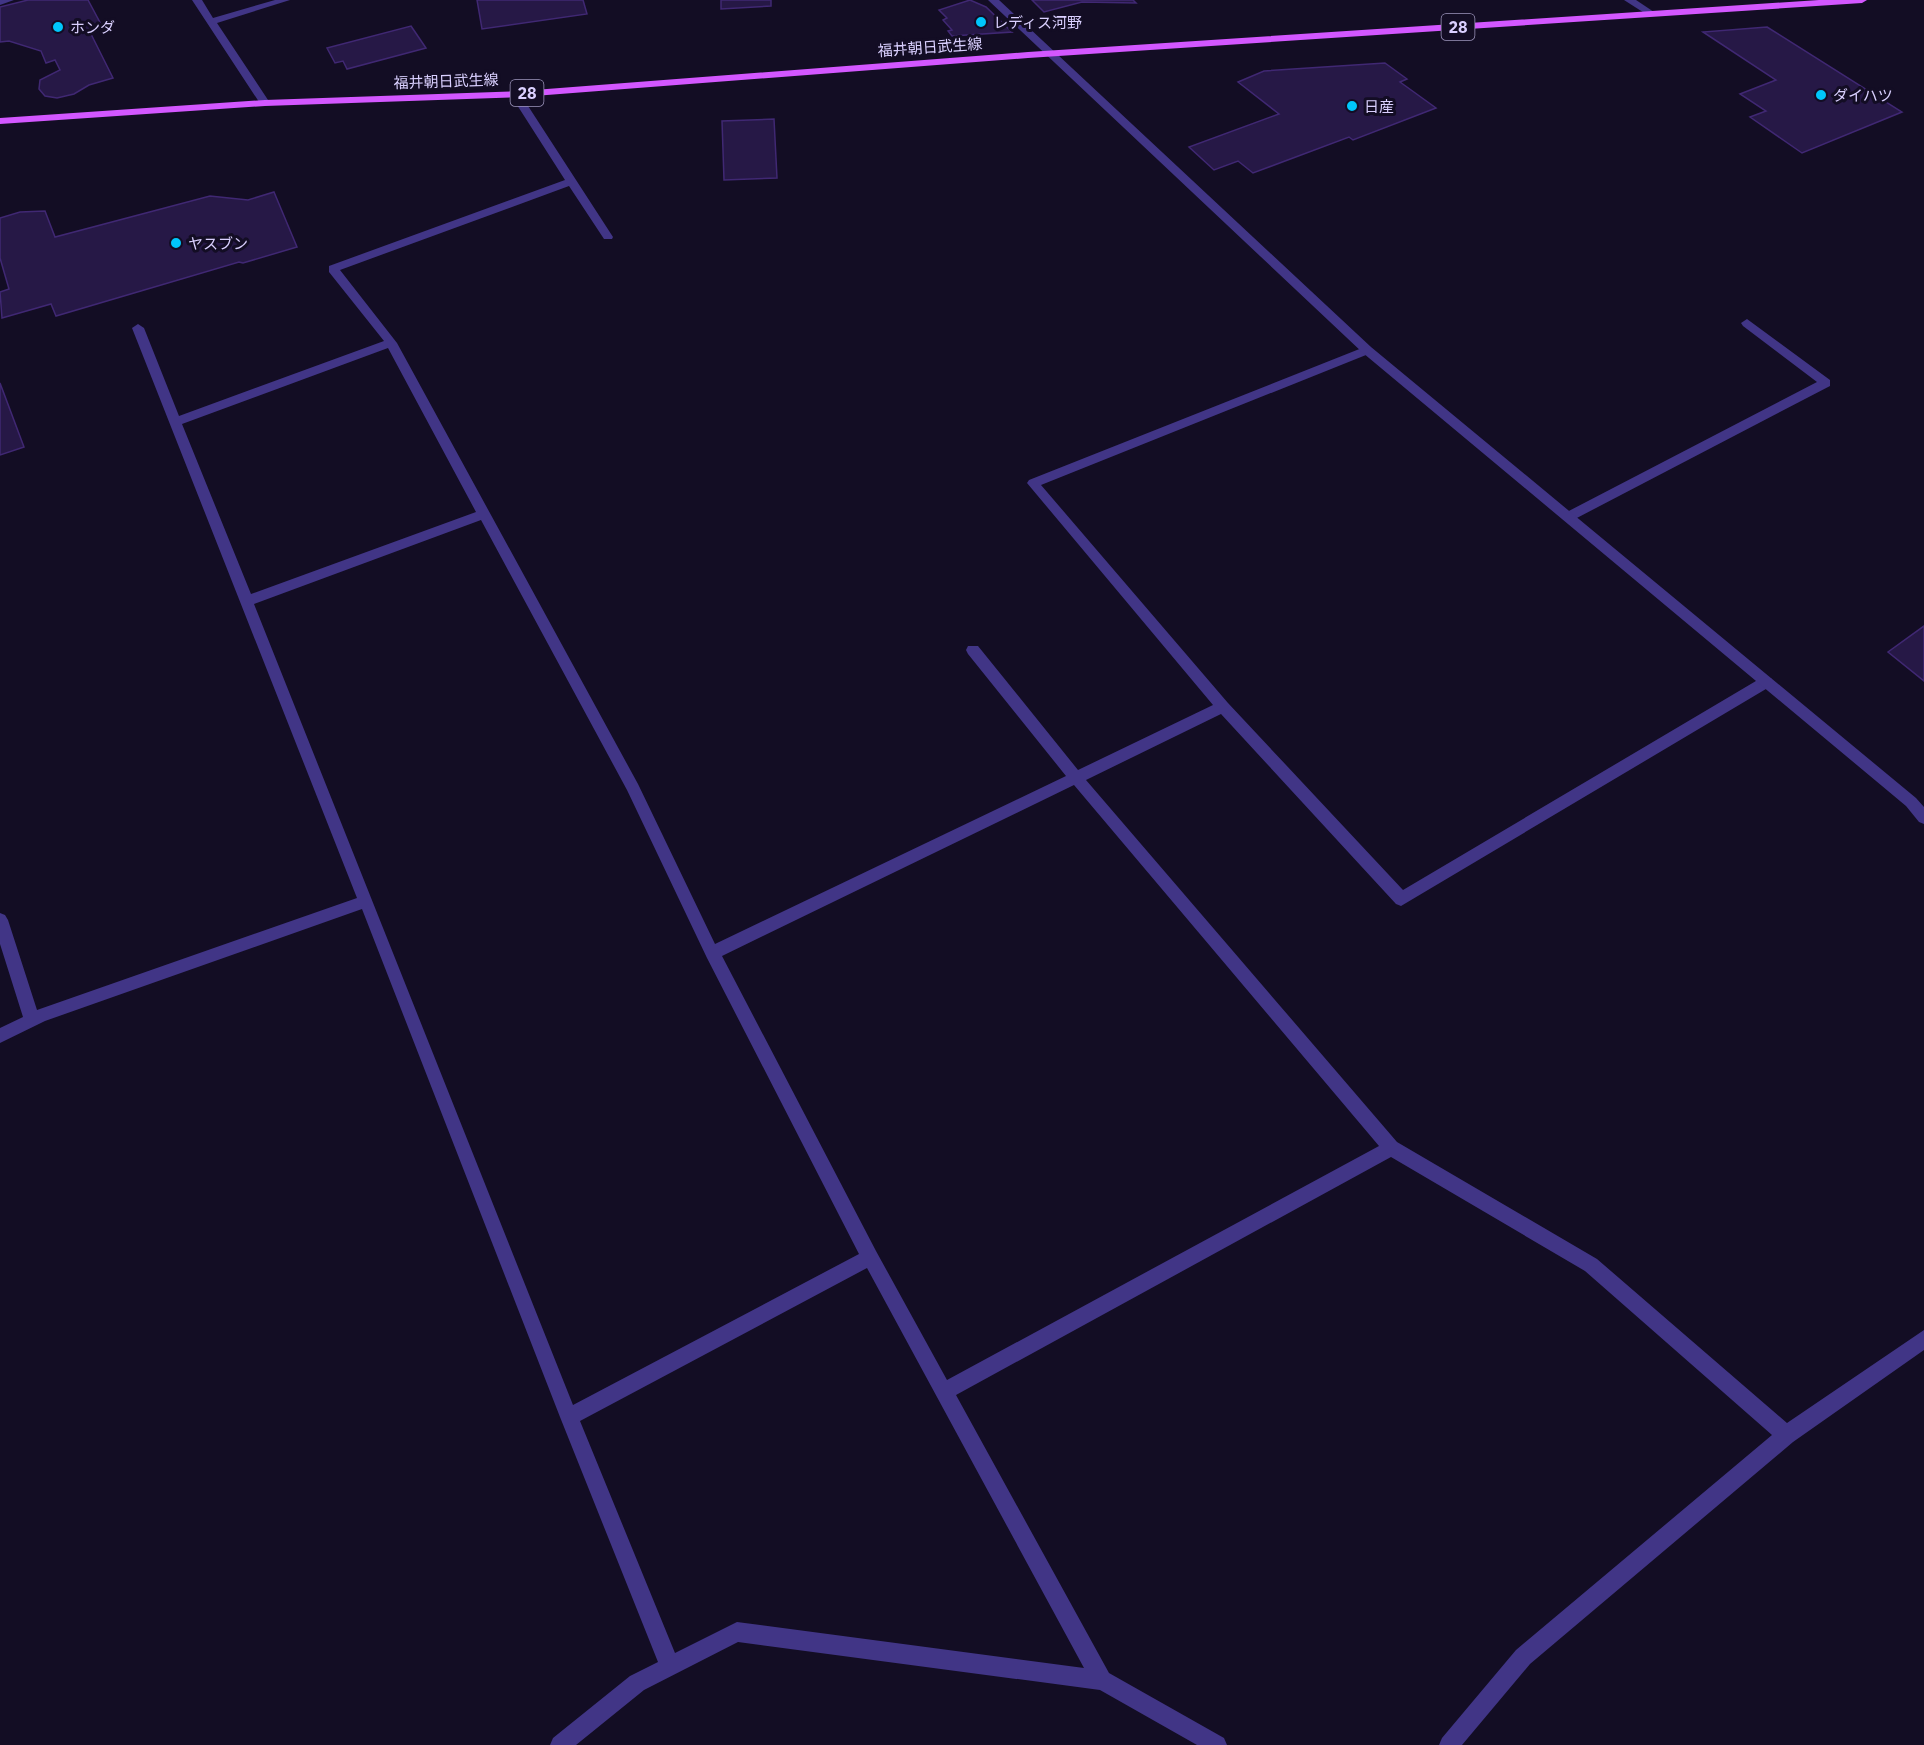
<svg xmlns="http://www.w3.org/2000/svg" width="1924" height="1745" font-family="'IBM Plex Sans','Noto Sans JP',sans-serif">
  <style>
    .building { fill: #261846; stroke: #402873; stroke-width: 1.5 }
    .lines { fill: none; stroke-linecap: round; stroke-linejoin: round }
    .minor { fill: #413586; fill-rule: evenodd }
    .tertiary { fill: #413586; fill-rule: evenodd }
    .primary { fill: #d357ff; fill-rule: evenodd }
    .poi-dot { fill: #00c6fb; stroke: #130d24; stroke-width: 2 }
    .labels { text-anchor: middle; dominant-baseline: central; stroke-width: 6; stroke-linejoin: round; paint-order: stroke }
    .far-poi-label { font-size: 15px; fill: #dad0ff; stroke: #130d24; text-anchor: start }
    .far-street-label { font-size: 15px; fill: #dad0ff; stroke: #130d24 }
    .shield { fill: #130d24; stroke: #9e96bd; stroke-width: 1.5 }
    .shield-label { font-size: 16px; font-weight: bold; fill: #dad0ff }
  </style>
  <rect width="100%" height="100%" fill="#130d24"/>
  <g class="building">
    <polygon points="28,0 88,0 103,28 90,32 113,78 89,85 74,94 57,98 45,96 39,89 40,80 60,70 55,60 46,63 41,51 9,41 0,42 0,7"/>
    <polygon points="477,0 583,0 587,14 482,29"/>
    <polygon points="721,0 771,0 771,6 721,9"/>
    <polygon points="970,0 986,7 1012,32 952,36 948,31 952,30 943,20 947,18 939,10"/>
    <polygon points="1032,0 1133,0 1136,3 1082,2 1044,12"/>
    <polygon points="411,26 426,48 347,69 343,61 335,63 327,48"/>
    <polygon points="1767,27 1902,112 1802,153 1750,117 1766,111 1740,94 1776,80 1703,32"/>
    <polygon points="1385,63 1407,79 1400,82 1436,108 1353,140 1349,137 1253,173 1238,161 1214,170 1189,147 1279,114 1238,82 1264,71"/>
    <polygon points="774,119 777,178 724,180 722,121"/>
    <polygon points="274,192 297,247 243,263 239,262 56,316 51,304 2,318 0,292 9,289 0,258 0,218 20,212 45,211 55,237 210,196 248,200"/>
    <polygon points="0,383 24,447 0,455"/>
    <polygon points="1924,626 1924,681 1888,652"/>
  </g>
  <g class="lines">
    <g class="minor">
      <polygon points="0,0 14,0 0,5"/>
      <polygon points="192,0 202,0 213,18 275,0 290,0 217,23 270,103 269,105 261,105"/>
      <polygon points="1624,0 1636,0 1657,14 1649,16"/>
      <path d="M515,91l4,1 94,145 -1,2h-8l-35,-53 -229,84 57,73 241,441 77,160 351,-168 -98,-122 -2,-4 2,-4h10l100,124 135,-65 -186,-222 2,-3 338,-134 4,1v6l-330,132 187,218 175,187 358,-212h10l2,4 -2,4 -370,220 -5,-2 -175,-190 -135,66 311,362 200,117 190,164 137,-93v20l-131,92 -263,222 -68,81h-23l3,-7 74,-88 256,-215 -187,-164 -194,-114 -435,238 153,278 115,65 3,7h-30l-97,-55 -362,-48 -94,48 -68,55h-26l3,-7 77,-62 28,-14 -98,-245 -198,-508 -317,112 -45,22v-15l23,-11 -23,-73v-31l5,2 3,5 29,90 320,-112 -225,-570 6,-4 6,4 35,88 205,-75 -55,-69v-6l236,-86 -55,-86zM388,348l88,164 -225,82 -69,-170zM481,520l146,270 80,168 152,296 -286,151 -319,-801zM1074,785l305,361 -432,234 -71,-129 -154,-295zM867,1268l217,400 -347,-46 -62,31 -95,-232z"/>
      <polygon points="1747,319 1830,380 1830,386 1573,520 1563,520 1563,514 1817,382 1743,326 1741,323"/>
    </g>
    <polygon class="tertiary" points="988,0 999,0 1371,347 1916,798 1924,807 1924,824 1919,822 1906,806 1363,353"/>
    <polygon class="primary" points="1819,0 1867,0 1862,3 1028,58 521,97 265,106 0,124 0,118 265,100 521,91 1028,52"/>
  </g>
  <g class="poi-dot">
    <circle cx="981" cy="22" r="6"/>
    <circle cx="58" cy="27" r="6"/>
    <circle cx="1821" cy="95" r="6"/>
    <circle cx="1352" cy="106" r="6"/>
    <circle cx="176" cy="243" r="6"/>
  </g>
  <g class="labels">
    <g class="far-poi-label">
      <text x="993" y="22">レディス河野</text>
      <text x="70" y="27">ホンダ</text>
      <text x="1833" y="95">ダイハツ</text>
      <text x="1364" y="106">日産</text>
      <text x="188" y="243">ヤスブン</text>
    </g>
    <g class="far-street-label">
      <text transform="translate(930 47) rotate(-4)">福井朝日武生線</text>
      <text transform="translate(446 81) rotate(-2)">福井朝日武生線</text>
    </g>
    <g class="shield">
      <rect x="1441.5" y="14" width="33" height="26" rx="4.5"/>
      <rect x="510.5" y="80" width="33" height="26" rx="4.5"/>
    </g>
    <g class="shield-label">
      <text x="1458" y="27">28</text>
      <text x="527" y="93">28</text>
    </g>
  </g>
</svg>
